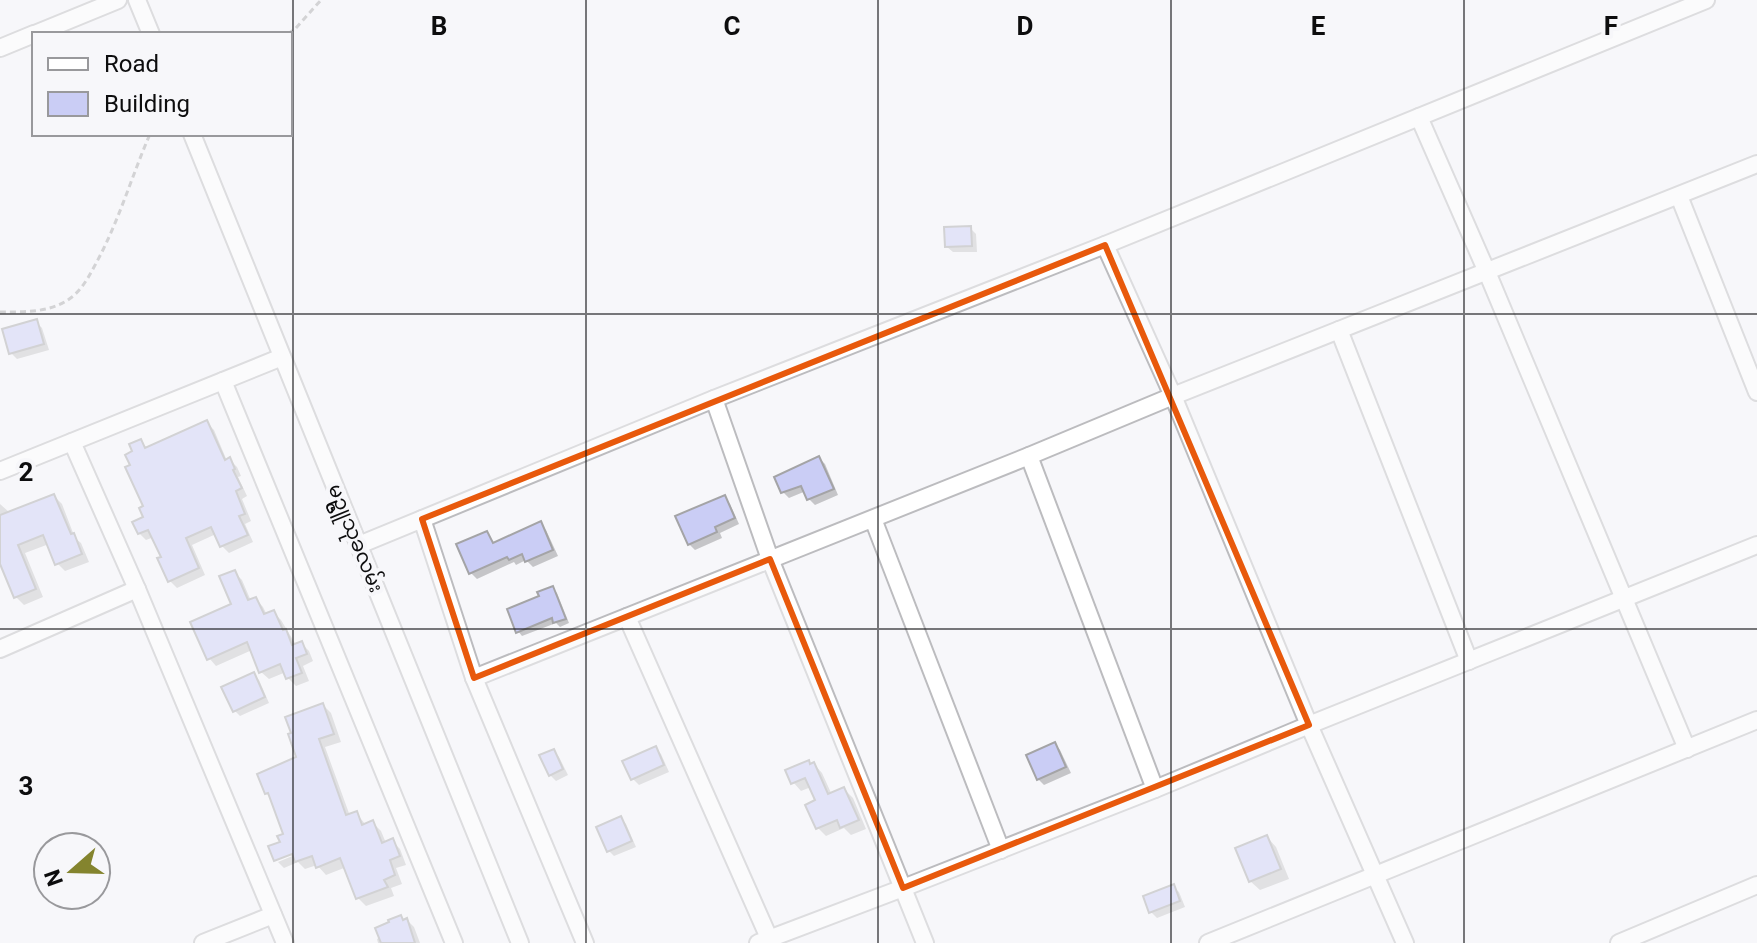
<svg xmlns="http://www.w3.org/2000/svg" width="1757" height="943" font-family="Roboto,'Noto Sans Myanmar',sans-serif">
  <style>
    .shadow { fill: #0003 }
    .building { fill: #cacdf5; stroke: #a4a4a6; stroke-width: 2 }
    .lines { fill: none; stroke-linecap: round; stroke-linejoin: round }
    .minor-casing { stroke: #bcbcbf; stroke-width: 20 }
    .path { stroke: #a6a6a8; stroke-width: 3; stroke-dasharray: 6 4; stroke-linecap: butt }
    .minor { stroke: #fff; stroke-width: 16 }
    .marked { fill: none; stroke: #e8590c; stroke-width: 6; stroke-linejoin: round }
    .grid { fill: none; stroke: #0d0d0e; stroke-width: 2; stroke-opacity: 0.55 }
    .labels { text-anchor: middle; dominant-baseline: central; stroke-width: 8; stroke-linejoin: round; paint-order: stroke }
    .street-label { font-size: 20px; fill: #0d0d0e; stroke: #f7f7fa }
    .grid-label { font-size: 26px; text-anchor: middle; font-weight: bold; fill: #0d0d0e; stroke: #f7f7fa; stroke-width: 8; stroke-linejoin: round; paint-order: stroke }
  </style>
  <rect width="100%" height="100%" fill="#f7f7fa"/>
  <g class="shadow">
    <polygon points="970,228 976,234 977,252 953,252 947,247"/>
    <polygon points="36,322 42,328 49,350 17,359 11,353"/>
    <polygon points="207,423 214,430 227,461 230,460 237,467 241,476 238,477 247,496 242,499 251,521 245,524 253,542 229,553 222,546 216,534 192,545 205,575 177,588 169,580 163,558 154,537 146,540 139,533 146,518 145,507 132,466 135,452 140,441 148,449"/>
    <polygon points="819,458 825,464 838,495 815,505 809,499 806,491 789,498 783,492"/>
    <polygon points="54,496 62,504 75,538 81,543 89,562 65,571 57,563 49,544 25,553 43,597 24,605 16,597 0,563 0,504 9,512"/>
    <polygon points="724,498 730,504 739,524 720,533 722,538 695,550 689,544"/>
    <polygon points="540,524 546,530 558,556 533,567 526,560 516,565 514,562 477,579 471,573 487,533 495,544"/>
    <polygon points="234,572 242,580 251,601 256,599 263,607 267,615 273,612 281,620 296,645 301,643 309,651 313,661 303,666 309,681 296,686 288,678 286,672 269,679 261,672 252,650 216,666 209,658 234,605"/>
    <polygon points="553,589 557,593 569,623 560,627 556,623 522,636 518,631 541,598"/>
    <polygon points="253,675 259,680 269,703 240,716 234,710"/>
    <polygon points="323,705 331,713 341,742 325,747 350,816 356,813 366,825 373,823 381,831 386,843 392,841 400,849 406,865 396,868 402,884 391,888 394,896 366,906 358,898 344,868 326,875 317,865 305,869 298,862 284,868 278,862 302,852 301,848 277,857 277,861 276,860 286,835 272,798 267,793 299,758"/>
    <polygon points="1055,744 1060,750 1071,773 1044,785 1038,779"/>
    <polygon points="655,749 661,754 669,772 639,785 633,779"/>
    <polygon points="554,751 559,757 568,775 556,781 550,775"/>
    <polygon points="814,764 822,773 832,795 844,789 853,798 866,829 851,835 844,828 826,836 818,828 817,801 811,787 801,791 793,782"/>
    <polygon points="620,818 626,824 636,847 614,856 608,850"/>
    <polygon points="1267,837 1276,847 1289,879 1260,890 1250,881"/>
    <polygon points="1173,887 1179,892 1185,907 1157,918 1151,912"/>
    <polygon points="401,917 404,921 407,920 414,927 420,943 378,943 377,939 381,937"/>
  </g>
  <g class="building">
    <polygon points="971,226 972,246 945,247 944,227"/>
    <polygon points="37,319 44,344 9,354 2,329"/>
    <polygon points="207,420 225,460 230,457 235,469 233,470 242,488 236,491 245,514 239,516 248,535 220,547 211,527 186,538 199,568 168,582 157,558 161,557 148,530 138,534 132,522 143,517 139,508 143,506 125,467 130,465 125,455 132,451 129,444 141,439 145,448"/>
    <polygon points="819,456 834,489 807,500 801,486 781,493 774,477"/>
    <polygon points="54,494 71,534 74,533 82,554 55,565 43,535 18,545 36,589 14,598 0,564 0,515"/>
    <polygon points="725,495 735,518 715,527 717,532 688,545 675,516"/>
    <polygon points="541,521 553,550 525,562 522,554 509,560 507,557 469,574 456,544 487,531 493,543"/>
    <polygon points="235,570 248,600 256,597 264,614 274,610 283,630 286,629 292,645 302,641 307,654 296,658 302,673 286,679 280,664 259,673 247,642 207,660 190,622 231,604 219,576"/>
    <polygon points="553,586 566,619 553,623 552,618 516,633 507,609 539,596 537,592"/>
    <polygon points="254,672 265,697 233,712 221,687"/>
    <polygon points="323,703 334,734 319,739 346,815 357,811 362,825 373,820 382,843 393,838 400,856 390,860 395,875 384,880 388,887 356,899 340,858 316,868 312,856 295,862 292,854 274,861 268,846 280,842 277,836 283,834 268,793 265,794 257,774 296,757 288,734 291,733 285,717"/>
    <polygon points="1055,742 1066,767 1037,780 1026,755"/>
    <polygon points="656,746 664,765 631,780 622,761"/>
    <polygon points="554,749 563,769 549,776 539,755"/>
    <polygon points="809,760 810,764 814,762 828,794 844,787 859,820 840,828 837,820 816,829 805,805 815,800 805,778 791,784 785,770"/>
    <polygon points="621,816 632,841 607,852 596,827"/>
    <polygon points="1267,835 1281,869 1249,882 1235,848"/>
    <polygon points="1174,884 1180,901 1149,913 1143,896"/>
    <polygon points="401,915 403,920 407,918 415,943 381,943 375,928 389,922 388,920"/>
  </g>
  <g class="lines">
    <g class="minor-casing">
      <g id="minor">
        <polyline points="137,0 151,34"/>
        <polyline points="35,34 118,0"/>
        <polyline points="0,48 34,34"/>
        <polyline points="1419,117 1487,272 1687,749"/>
        <polyline points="192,134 520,943"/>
        <polyline points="1679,196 1757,392"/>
        <polyline points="1105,245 1173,396 1309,725 1405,943"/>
        <polyline points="1339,330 1469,661"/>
        <polyline points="223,381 454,943"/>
        <polyline points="714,399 770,559 925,943"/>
        <polyline points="72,442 137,589 285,943"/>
        <polyline points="1029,456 1155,789"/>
        <polyline points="0,471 282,357"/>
        <polyline points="422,519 474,678 585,943"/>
        <polyline points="873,519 1001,850"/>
        <polyline points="359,545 714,399 1105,245 1706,0"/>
        <polyline points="627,617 769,938"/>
        <polyline points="0,649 137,589"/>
        <polyline points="474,678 1029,456 1173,396 1757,164"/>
        <polyline points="203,943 273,915"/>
        <polyline points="758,943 903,888 1155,789 1309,725 1757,545"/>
        <polyline points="1208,943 1757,720"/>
        <polyline points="1619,943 1757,885"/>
      </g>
    </g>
    <g class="path">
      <polyline points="288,34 296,28 321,0"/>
      <path d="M0,312c24,0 52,1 72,-15 10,-8 16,-19 22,-30 24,-43 37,-89 56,-133"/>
    </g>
    <use href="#minor" class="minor"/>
  </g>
  <path d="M0 0H1757V943H0ZM1105,245l204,480 -406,163 -133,-329 -296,119 -52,-159z" fill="#f7f7fa" fill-opacity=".55" fill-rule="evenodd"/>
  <path class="marked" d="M1105,245l204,480 -406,163 -133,-329 -296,119 -52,-159z"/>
  <path class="grid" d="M293,0v943M586,0v943M878,0v943M1171,0v943M1464,0v943M0,314h1757M0,629h1757"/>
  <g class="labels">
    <g class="street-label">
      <text transform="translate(356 538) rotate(68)">မဥ္ဇူသုခလမ်း</text>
    </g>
  </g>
  <g class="grid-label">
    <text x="439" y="35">B</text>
    <text x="732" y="35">C</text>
    <text x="1025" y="35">D</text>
    <text x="1318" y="35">E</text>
    <text x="1611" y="35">F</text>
    <text x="26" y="481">2</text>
    <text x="26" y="795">3</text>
  </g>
  <rect x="32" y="32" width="260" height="104" fill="#f7f7fa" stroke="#99999c" stroke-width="2"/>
  <rect x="48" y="58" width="40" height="12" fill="#ffffff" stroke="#99999c" stroke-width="2"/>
  <text x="104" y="72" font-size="24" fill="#0d0d0e">Road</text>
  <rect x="48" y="92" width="40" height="24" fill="#cacdf5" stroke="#99999c" stroke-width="2"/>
  <text x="104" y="112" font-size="24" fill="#0d0d0e">Building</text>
  <g transform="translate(72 871) rotate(250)"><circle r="38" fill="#f7f7fa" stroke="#99999c" stroke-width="2"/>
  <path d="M0-6L14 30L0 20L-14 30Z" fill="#84842e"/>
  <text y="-12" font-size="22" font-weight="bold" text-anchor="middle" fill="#0d0d0e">N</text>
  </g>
</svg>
